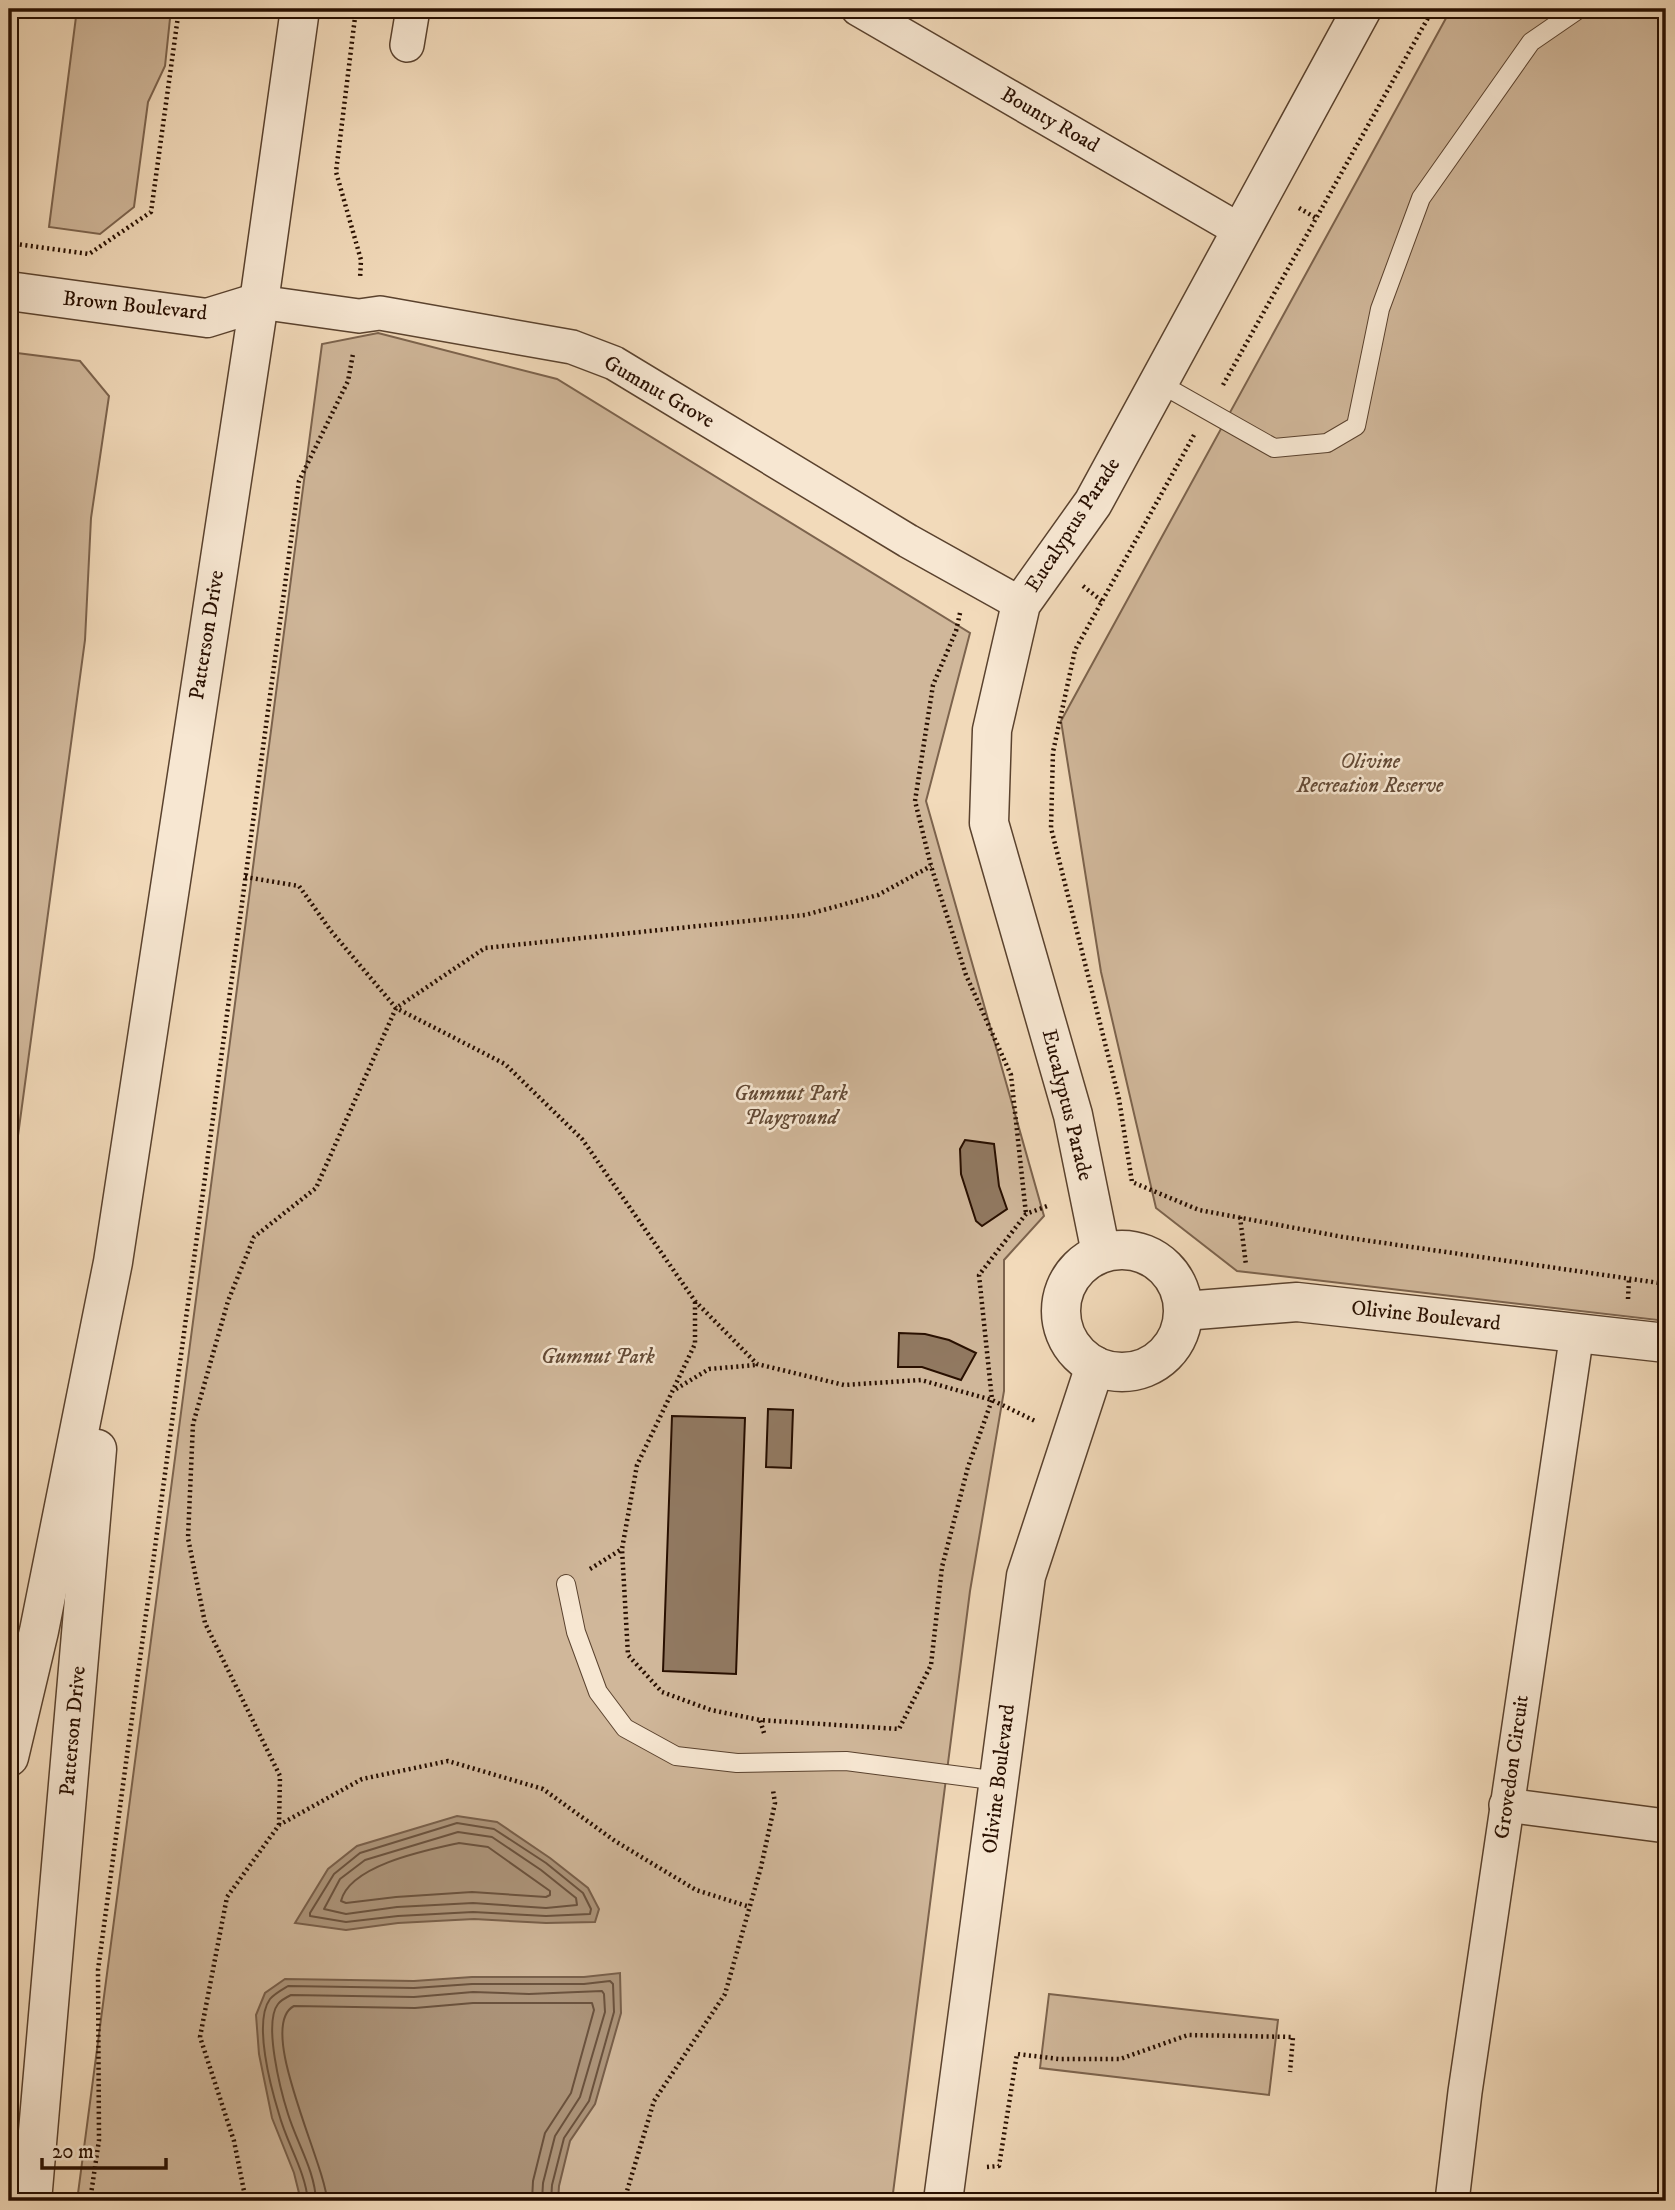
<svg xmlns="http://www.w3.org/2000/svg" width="1675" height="2210" font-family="'IM FELL DW Pica',serif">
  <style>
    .green { fill: #d0b79a; stroke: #7c634d; stroke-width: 2 }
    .water { fill: #ad957b; stroke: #785f4a; stroke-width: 2 }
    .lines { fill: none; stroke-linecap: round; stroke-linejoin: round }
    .shore { stroke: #6a523e; stroke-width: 2 }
    .building { fill: #917961; stroke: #280f00; stroke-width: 2 }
    .service-casing { stroke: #5a422e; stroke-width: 20 }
    .minor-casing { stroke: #5a422e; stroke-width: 36 }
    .tertiary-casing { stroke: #5a422e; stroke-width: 41 }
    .path { stroke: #280f00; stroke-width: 4.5; stroke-dasharray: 2 3.5; stroke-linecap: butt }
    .service { stroke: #f7e7d2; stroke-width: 18 }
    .minor { stroke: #f7e7d2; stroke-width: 33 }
    .tertiary { stroke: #f7e7d2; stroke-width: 38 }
    .labels { text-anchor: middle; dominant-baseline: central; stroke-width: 5; stroke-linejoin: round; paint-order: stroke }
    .street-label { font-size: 21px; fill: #280f00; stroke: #f7e7d2 }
    .park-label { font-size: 21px; font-style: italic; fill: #634a36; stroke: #f7e7d2 }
  </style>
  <rect width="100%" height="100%" fill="#f2daba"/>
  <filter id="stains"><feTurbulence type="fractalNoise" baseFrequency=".00286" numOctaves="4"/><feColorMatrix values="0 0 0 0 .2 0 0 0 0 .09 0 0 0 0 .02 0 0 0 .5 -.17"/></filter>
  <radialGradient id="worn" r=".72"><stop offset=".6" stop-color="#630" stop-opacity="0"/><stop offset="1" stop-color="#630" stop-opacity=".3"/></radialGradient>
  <g class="green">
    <polygon points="77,9 171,9 165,66 148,102 134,207 100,234 49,227"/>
    <polygon points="1451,9 1666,9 1666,1321 1237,1271 1156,1208 1101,972 1061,721"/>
    <polygon points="378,333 557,379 970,633 926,801 1044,1216 1004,1260 1004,1391 970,1591 892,2201 77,2201 322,344"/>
    <polygon points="9,352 80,361 109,396 91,518 85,640 9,1202"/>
    <polygon points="1049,1994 1278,2020 1269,2095 1040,2068"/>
  </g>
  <g class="water">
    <polygon points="457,1816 497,1822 550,1858 588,1888 599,1909 595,1922 546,1923 474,1919 398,1923 346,1930 295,1923 328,1869 357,1846"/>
    <polygon points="620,1973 621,2013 595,2104 570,2141 559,2186 558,2201 301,2201 294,2173 272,2118 259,2054 256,2015 265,1993 285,1979 414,1981 472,1977 584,1977"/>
  </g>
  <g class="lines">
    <g class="shore">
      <polygon points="457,1823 494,1829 546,1863 583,1893 591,1909 590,1914 546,1916 473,1912 398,1916 346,1922 310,1916 310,1913 334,1874 360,1853"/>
      <polygon points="458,1832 492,1837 541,1870 576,1898 577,1905 546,1908 473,1903 397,1907 346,1914 324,1909 340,1879 365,1860"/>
      <path d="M459,1843l29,4 62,44v4l-4,2 -74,-5 -76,5 -50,6 -5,-2c9,-36 86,-51 118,-58z"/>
      <path d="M308,2201c-3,-31 -21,-57 -29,-87 -8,-26 -26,-92 -9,-115 4,-5 13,-10 18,-13l126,2 58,-4h112l26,-3 3,3 1,28 -25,89 -25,37 -12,47 -1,16"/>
      <path d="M316,2201c-1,-30 -19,-58 -28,-87 -7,-22 -25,-91 -10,-110 3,-4 9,-7 13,-9l123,2 59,-5 56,2 73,-3 2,3 1,18 -25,85 -25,39 -12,47 -1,18"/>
      <path d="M327,2201c-1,-36 -72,-175 -33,-195l121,2 58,-5h119l2,7 -23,83 -26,40 -12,48 -1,20"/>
    </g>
  </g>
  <g class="building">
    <polygon points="965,1140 994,1144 999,1186 1007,1209 982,1226 976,1221 961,1174 960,1149"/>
    <polygon points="899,1333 925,1334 949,1340 976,1353 961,1380 922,1367 898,1367"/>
    <polygon points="768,1409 793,1410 791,1468 766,1467"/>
    <polygon points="672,1416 745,1418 736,1674 663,1671"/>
  </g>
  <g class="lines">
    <g class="service-casing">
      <g id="service">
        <polyline points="1159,383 1274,448 1327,443 1356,426 1380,309 1421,198 1531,42 1579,9"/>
        <polyline points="566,1584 576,1632 598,1692 625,1728 676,1756 737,1763 846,1761 999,1781"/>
      </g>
    </g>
    <g class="minor-casing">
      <g id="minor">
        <polyline points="858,9 1241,231"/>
        <polyline points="407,45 413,9"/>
        <polyline points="259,302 359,316 380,313 572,347 614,363 908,541 1021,604"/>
        <polyline points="1506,1805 1666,1826"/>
        <polyline points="1452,2201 1465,2092 1577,1333"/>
      </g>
    </g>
    <g class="tertiary-casing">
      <g id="tertiary">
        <polyline points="9,291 207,318 259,302"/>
        <circle cx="1122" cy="1311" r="61"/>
        <polyline points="1101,1253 1073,1115 989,823 992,730 1021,604 1093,503 1362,9"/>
        <polyline points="1184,1311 1297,1302 1666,1343"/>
        <polyline points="9,1757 39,1631 113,1262 259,302 300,9"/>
        <polyline points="32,2201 97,1449"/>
        <polyline points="943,2201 1026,1576 1095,1366"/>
      </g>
    </g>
    <g class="path">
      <polyline points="356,9 336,172 361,260 360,279"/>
      <polyline points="1299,208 1316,218"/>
      <polyline points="9,243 89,254 151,212 179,9"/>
      <polyline points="1223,385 1433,9"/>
      <polyline points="1194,435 1075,650 1053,752 1051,828 1119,1099 1132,1182 1199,1210 1343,1237 1666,1284"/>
      <polyline points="1083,586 1102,601"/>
      <polyline points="960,613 956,631 933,685 915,801 931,866 966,975 1011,1075 1026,1214"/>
      <polyline points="245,877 299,886 331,931 396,1008 505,1064 582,1139 695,1301 757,1364 844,1385 921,1380 992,1400 1035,1421"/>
      <polyline points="1240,1217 1246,1265"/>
      <polyline points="1628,1299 1629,1279"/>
      <polyline points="695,1302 695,1344 637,1465 622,1549 628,1655 662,1692 711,1710 760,1720"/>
      <polyline points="676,1389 709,1369 756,1365"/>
      <polyline points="590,1569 622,1549"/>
      <polyline points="764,1733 760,1720 899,1729 931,1665 942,1567 968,1467 992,1400 979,1275 1026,1214 1050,1205"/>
      <polyline points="279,1825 280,1776 205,1623 188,1538 193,1424 228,1301 254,1237 316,1188 396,1008 485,948 805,915 878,895 931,866"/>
      <polyline points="987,2167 999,2166 1017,2054 1059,2059 1120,2059 1188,2035 1293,2037 1290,2072"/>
      <polyline points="90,2201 99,2140 98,1970 299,481 348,381 353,354"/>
      <polyline points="246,2201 234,2141 200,2037 227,1897 279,1825 362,1779 448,1761 543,1789 615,1841 696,1890 750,1907"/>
      <polyline points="624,2201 654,2101 725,1994 761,1867 775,1803 773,1790"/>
    </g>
    <use href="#service" class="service"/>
    <use href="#minor" class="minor"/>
    <use href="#tertiary" class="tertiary"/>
  </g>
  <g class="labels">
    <g class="street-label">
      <text transform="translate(1050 120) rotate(30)">Bounty Road</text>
      <text transform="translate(135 306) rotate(6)">Brown Boulevard</text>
      <text transform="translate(659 392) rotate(30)">Gumnut Grove</text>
      <text transform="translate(1073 525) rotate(-57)">Eucalyptus Parade</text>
      <text transform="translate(207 635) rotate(-81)">Patterson Drive</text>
      <text transform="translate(1067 1105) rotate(76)">Eucalyptus Parade</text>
      <text transform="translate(1426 1316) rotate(6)">Olivine Boulevard</text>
      <text transform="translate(73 1731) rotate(-85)">Patterson Drive</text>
      <text transform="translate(1512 1767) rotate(-82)">Grovedon Circuit</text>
      <text transform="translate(999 1779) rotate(-83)">Olivine Boulevard</text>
    </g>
    <g class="park-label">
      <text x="1370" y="762">Olivine<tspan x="1370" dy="24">Recreation Reserve</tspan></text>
      <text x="791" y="1094">Gumnut Park<tspan x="791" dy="24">Playground</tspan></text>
      <text x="598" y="1357">Gumnut Park</text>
    </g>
  </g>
  <rect width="1675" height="2210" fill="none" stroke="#f2daba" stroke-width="35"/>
  <rect x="10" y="10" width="1654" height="2189" fill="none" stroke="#280f00" stroke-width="3.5"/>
  <rect x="18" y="18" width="1640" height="2175" fill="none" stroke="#280f00" stroke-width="2"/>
  <path d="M42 2158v10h124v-10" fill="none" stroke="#280f00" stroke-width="3.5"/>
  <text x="52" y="2158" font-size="21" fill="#280f00" stroke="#f7e7d2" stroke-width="5" paint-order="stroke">20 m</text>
  <rect width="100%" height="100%" filter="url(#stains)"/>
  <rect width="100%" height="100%" fill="url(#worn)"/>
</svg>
